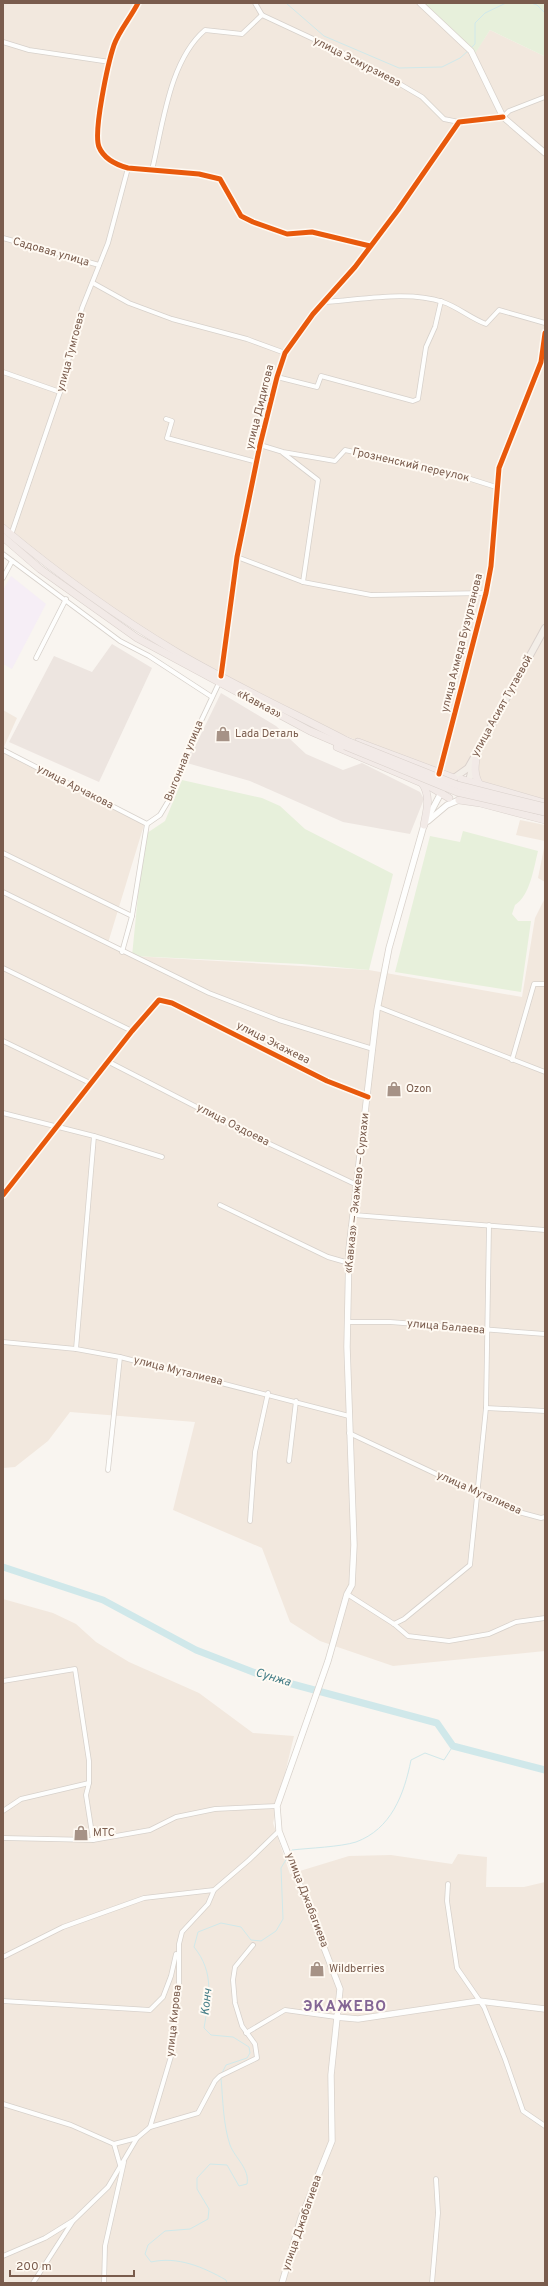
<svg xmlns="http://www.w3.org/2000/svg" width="548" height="2286" font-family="Overpass,sans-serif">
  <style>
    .residential { fill: #f2e8de }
    .industrial { fill: #ede5e0 }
    .education { fill: #f6eef6 }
    .green { fill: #e7f0db }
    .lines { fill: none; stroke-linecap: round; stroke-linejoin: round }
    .stream { stroke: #d0e8ea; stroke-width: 1 }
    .river { stroke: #d0e8ea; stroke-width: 7 }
    .street-casing { stroke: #d7d1cb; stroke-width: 5.5 }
    .secondary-casing { stroke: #d9d2cb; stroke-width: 7 }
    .primary-casing { stroke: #dad1cc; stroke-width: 8 }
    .highway-casing { stroke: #dad1cc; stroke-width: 8 }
    .street { stroke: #fefefd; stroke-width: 4 }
    .secondary { stroke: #fefefd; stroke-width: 5.5 }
    .primary { stroke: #f3eee8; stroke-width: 6 }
    .highway { stroke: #f2eae7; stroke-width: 7 }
    .highway-bridge-casing { stroke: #dad1cc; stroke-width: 8; stroke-linecap: butt }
    .highway-bridge { stroke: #f2eae7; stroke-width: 7 }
    .cycleway-casing { stroke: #fffaf3; stroke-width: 8 }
    .cycleway { stroke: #e8590c; stroke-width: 5 }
    .labels { text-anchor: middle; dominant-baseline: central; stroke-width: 4; stroke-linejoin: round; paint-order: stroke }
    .street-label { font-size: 11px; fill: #7a5c4d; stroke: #fffaf3 }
    .poi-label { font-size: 11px; fill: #7a5c4d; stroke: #fffaf3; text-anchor: start }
    .water-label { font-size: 12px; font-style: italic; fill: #437c86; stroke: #fffaf3 }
    .district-label { font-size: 15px; font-weight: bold; letter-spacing: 1px; fill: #846695; stroke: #fffaf3 }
  </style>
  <rect width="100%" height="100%" fill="#f9f5f0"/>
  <g class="residential">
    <polygon points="3,3 420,3 474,54 490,30 544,56 545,55 545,803 480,785 468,768 454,778 315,724 139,629 3,528"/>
    <polygon points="3,710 17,718 3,749"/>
    <polygon points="3,752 144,825 108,943 132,956 369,970 522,997 535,918 545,898 545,1651 393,1666 320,1641 290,1622 262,1548 173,1510 195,1422 70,1412 48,1441 15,1467 3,1468"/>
    <polygon points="520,820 545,825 545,841 516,835"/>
    <polygon points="545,843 545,882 538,878"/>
    <polygon points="3,1599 53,1613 76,1624 96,1642 129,1662 199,1693 253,1733 294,1736 273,1823 290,1874 349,1856 391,1855 452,1864 458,1854 487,1857 486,1887 524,1887 545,1882 545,2283 3,2283"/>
  </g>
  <g class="industrial">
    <polygon points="112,644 152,668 99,782 9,742 54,656 92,672"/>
    <polygon points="221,693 276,726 306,754 343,770 362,763 420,792 424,799 410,834 343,822 250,781 187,763"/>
  </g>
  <polygon class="education" points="11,576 46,604 12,669 3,664 3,590"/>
  <g class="green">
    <polygon points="420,3 545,3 545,55 544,56 490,30 474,55"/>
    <polygon points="182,780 262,798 280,806 305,829 393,874 369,970 302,964 132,956 144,835 165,821"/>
    <path d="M463,831l75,20c-4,16 -8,45 -23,54l-3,9 6,7h13l-10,71 -126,-20 35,-136 30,6z"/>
  </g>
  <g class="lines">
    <g class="stream">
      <polyline points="286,3 324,36 399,68 442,67 460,58 468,51"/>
      <polyline points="531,3 537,5 545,13"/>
      <polyline points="472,47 475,44 475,23 485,13 506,3"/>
      <path d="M290,1853l2,-3c17,-2 48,-3 64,-8 35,-13 48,-47 55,-82l14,-7 19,7 9,-14"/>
      <path d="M222,2073l4,-8 21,-7 3,-5 -1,-6 -16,-10 -22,-2 -7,-7c5,-30 11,-55 -10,-81l4,-15 23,-9 20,4 10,13 10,1 15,-10 7,-12 -2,-51 6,-10"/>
      <path d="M221,2078c2,22 2,46 9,67 5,13 20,24 17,39l-8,2 -12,-21 -17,-1 -13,14v11l12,20 -1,10 -18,10 -25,2 -17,14 -3,9 6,8c27,-6 52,5 75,18l1,3"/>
    </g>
    <polyline class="river" points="3,1567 103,1600 196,1650 266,1677 437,1723 453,1746 545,1770"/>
    <g class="street-casing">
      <g id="street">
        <path d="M138,3c-7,14 -19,28 -24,42 -6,18 -21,87 -15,102 5,12 18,18 29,21l71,6 21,5 21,37 12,6 34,12 25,-2 58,14"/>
        <polyline points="255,3 262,15 337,50 393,80 422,97 444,119 459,122"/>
        <polyline points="3,42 29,50 110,62"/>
        <polyline points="503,117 509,111 545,97"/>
        <path d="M152,170c11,-45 17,-109 53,-140l37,4 20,-19"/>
        <polyline points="3,238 99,265"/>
        <polyline points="93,283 129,303 172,319 247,339 285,353"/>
        <path d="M324,302c36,-2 84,-12 119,0 15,5 27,16 43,22l13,-14 46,13"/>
        <polyline points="3,372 60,392"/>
        <polyline points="277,377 317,387 321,376 413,401 418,399 426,347 435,327 441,301"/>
        <polyline points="166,419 172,421 167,438 257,462"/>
        <polyline points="260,445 283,452 335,461 345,450 458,475 496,487"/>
        <polyline points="283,453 318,480 303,582"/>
        <polyline points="11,535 60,392 82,308 108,243 128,168"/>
        <polyline points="3,554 120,641 149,656 212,697"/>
        <polyline points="237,557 303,582 371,595 486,593"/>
        <polyline points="3,578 12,561"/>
        <polyline points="36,658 66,599"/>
        <polyline points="3,750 147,824"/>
        <polyline points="439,773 486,593 491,566 499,468 541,362 545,333"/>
        <polyline points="3,853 132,916"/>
        <polyline points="3,892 209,993 279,1020 373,1049"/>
        <polyline points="122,952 132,916 147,824 160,815 169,800 202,719 219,683"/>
        <polyline points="3,968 132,1031"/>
        <polyline points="378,1007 545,1072"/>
        <polyline points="3,1041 90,1083"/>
        <polyline points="512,1060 534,984 545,984"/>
        <polyline points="109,1062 255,1137 357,1185"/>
        <polyline points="3,1113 94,1136 76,1349"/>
        <polyline points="94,1136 162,1157"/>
        <polyline points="3,1195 132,1031 159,1000 172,1003 327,1081 368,1097"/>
        <polyline points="220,1205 328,1257 349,1263"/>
        <polyline points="354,1215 545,1230"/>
        <polyline points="347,1322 390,1322 545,1334"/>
        <polyline points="3,1342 76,1349 120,1357 349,1416"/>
        <polyline points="486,1408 545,1411"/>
        <polyline points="349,1433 515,1511 541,1518 545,1517"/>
        <polyline points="289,1461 296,1401"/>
        <polyline points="108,1470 120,1357"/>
        <polyline points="250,1521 255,1452 268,1393"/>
        <polyline points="347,1594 394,1624 408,1636 449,1641 489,1634 516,1622 545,1618"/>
        <polyline points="394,1624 404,1619 470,1565 486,1408 489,1225"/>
        <polyline points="3,1681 75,1669 89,1761 89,1783 86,1795 93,1840"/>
        <polyline points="3,1811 21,1799 89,1783"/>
        <polyline points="3,1838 93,1840 150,1830 176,1817 215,1809 277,1806"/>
        <polyline points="448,1884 447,1901 457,1968 484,2007 505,2059 523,2111 545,2126"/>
        <polyline points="3,1957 63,1927 144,1898 214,1890 249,1860 279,1831"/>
        <polyline points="3,2001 150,2010 163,1997 171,1976 176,1954"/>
        <polyline points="246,2033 285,2010 336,2017"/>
        <polyline points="3,2104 71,2125 114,2144 137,2138"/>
        <polyline points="150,2127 198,2113 215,2081 220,2076 257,2058 255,2044 242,2026 235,2003 233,1980 235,1967 253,1945"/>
        <polyline points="114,2144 120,2165"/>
        <polyline points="3,2256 45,2238 74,2220 108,2187 137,2138 150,2127 172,2053 174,2017 179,1995 179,1944 182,1932 208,1904 214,1890"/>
        <polyline points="33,2283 73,2221"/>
        <polyline points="104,2283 105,2246 124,2162"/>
        <polyline points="432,2283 438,2213 436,2179"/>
      </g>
    </g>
    <g class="secondary-casing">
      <g id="secondary">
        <polyline points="420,3 471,51 503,117 545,153"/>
        <polyline points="221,676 237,557 260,445 277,377 285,353 313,314 355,267 398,210 459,122 503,117"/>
        <polyline points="428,821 447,805 459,800"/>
        <polyline points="336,2017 358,2019 479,2001 545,2009"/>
        <polyline points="282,2283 301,2218 332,2141 331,2075 340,1989 279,1831 277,1806 328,1661 347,1594 352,1585 354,1545 347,1347 349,1249 377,1010 389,948 424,825 442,791"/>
      </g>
    </g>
    <g class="primary-casing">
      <g id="primary">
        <polyline points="454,778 468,768 477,752 545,628"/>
        <polyline points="468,786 473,763"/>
      </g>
    </g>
    <g class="highway-casing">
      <g id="highway">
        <path d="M3,528c55,46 113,88 175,125 55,32 113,59 169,88"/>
        <polyline points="3,537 40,569 137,638 310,731 345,746"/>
        <polyline points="358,742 454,778"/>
        <polyline points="337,747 429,786 449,798"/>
        <path d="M477,752c-2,13 -4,22 3,33"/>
        <polyline points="461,779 545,803"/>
        <path d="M422,783c9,13 5,27 2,42"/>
        <polyline points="459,800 480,803 545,820"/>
      </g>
    </g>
    <use href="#street" class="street"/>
    <use href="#secondary" class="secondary"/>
    <use href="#primary" class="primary"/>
    <use href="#highway" class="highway"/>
    <g class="highway-bridge-casing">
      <g id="highway-bridge">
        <polyline points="347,741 457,785 545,807"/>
        <polyline points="345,746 457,792 545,812"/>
      </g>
    </g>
    <use href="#highway-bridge" class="highway-bridge"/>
    <g class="cycleway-casing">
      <g id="cycleway">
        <path d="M138,3c-7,14 -19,28 -24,42 -6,18 -21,87 -15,102 5,12 18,18 29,21l71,6 21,5 21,37 12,6 34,12 25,-2 58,14"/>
        <polyline points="221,676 237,557 260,445 277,377 285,353 313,314 355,267 398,210 459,122 503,117"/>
        <polyline points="439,774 486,593 491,566 499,468 541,362 545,333"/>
        <polyline points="3,1195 132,1031 159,1000 172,1003 327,1081 368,1097"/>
      </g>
    </g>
    <use href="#cycleway" class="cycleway"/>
  </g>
  <defs>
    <g id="shop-bare" transform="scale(1.2)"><path d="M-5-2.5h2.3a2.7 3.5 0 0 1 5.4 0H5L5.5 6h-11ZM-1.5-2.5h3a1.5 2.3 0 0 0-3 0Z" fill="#a69286" stroke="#fffaf3" stroke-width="2.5" paint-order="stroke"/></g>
  </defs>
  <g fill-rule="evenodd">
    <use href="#shop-bare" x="223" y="734"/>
    <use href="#shop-bare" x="394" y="1089"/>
    <use href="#shop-bare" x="81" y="1833"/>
    <use href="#shop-bare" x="317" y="1969"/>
  </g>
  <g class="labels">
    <g class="street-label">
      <text transform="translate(357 62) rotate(27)">улица Эсмурзиева</text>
      <text transform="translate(51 252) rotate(16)">Садовая улица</text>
      <text transform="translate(71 352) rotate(-75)">улица Тумгоева</text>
      <text transform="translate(260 407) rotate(-76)">улица Дидигова</text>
      <text transform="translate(411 465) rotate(13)">Грозненский переулок</text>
      <text transform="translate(462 643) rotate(-76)">улица Ахмеда Бузуртанова</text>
      <text transform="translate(259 704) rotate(28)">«Кавказ»</text>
      <text transform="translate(502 706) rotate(-61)">улица Асият Тутаевой</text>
      <text transform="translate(184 761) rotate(-68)">Выгонная улица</text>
      <text transform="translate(75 787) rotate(27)">улица Арчакова</text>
      <text transform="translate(273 1043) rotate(27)">улица Экажева</text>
      <text transform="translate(233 1125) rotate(27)">улица Оздоева</text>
      <text transform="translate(357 1193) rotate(-84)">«Кавказ» — Экажево — Сурхахи</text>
      <text transform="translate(446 1327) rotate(5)">улица Балаева</text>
      <text transform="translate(178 1371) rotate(14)">улица Муталиева</text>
      <text transform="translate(479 1493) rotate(24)">улица Муталиева</text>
      <text transform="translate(307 1900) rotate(69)">улица Джабагиева</text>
      <text transform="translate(174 2021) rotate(-84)">улица Кирова</text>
      <text transform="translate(302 2223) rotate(-71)">улица Джабагиева</text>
    </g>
    <g class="poi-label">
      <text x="235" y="734">Lada Dеталь</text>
      <text x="406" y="1089">Ozon</text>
      <text x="93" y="1833">МТС</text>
      <text x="329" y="1969">Wildberries</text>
    </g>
    <g class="water-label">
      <text transform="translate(273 1678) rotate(17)">Сунжа</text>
      <text transform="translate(207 2002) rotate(-84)">Конч</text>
    </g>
    <g class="district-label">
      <text x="345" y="2007">ЭКАЖЕВО</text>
    </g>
  </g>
  <rect width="548" height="2286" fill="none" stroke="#7a5c4d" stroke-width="8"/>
  <path d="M10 2270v6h124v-6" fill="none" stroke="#7a5c4d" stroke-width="2"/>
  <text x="16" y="2270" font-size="12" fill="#7a5c4d" stroke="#fffaf3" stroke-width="3" paint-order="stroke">200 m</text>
</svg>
